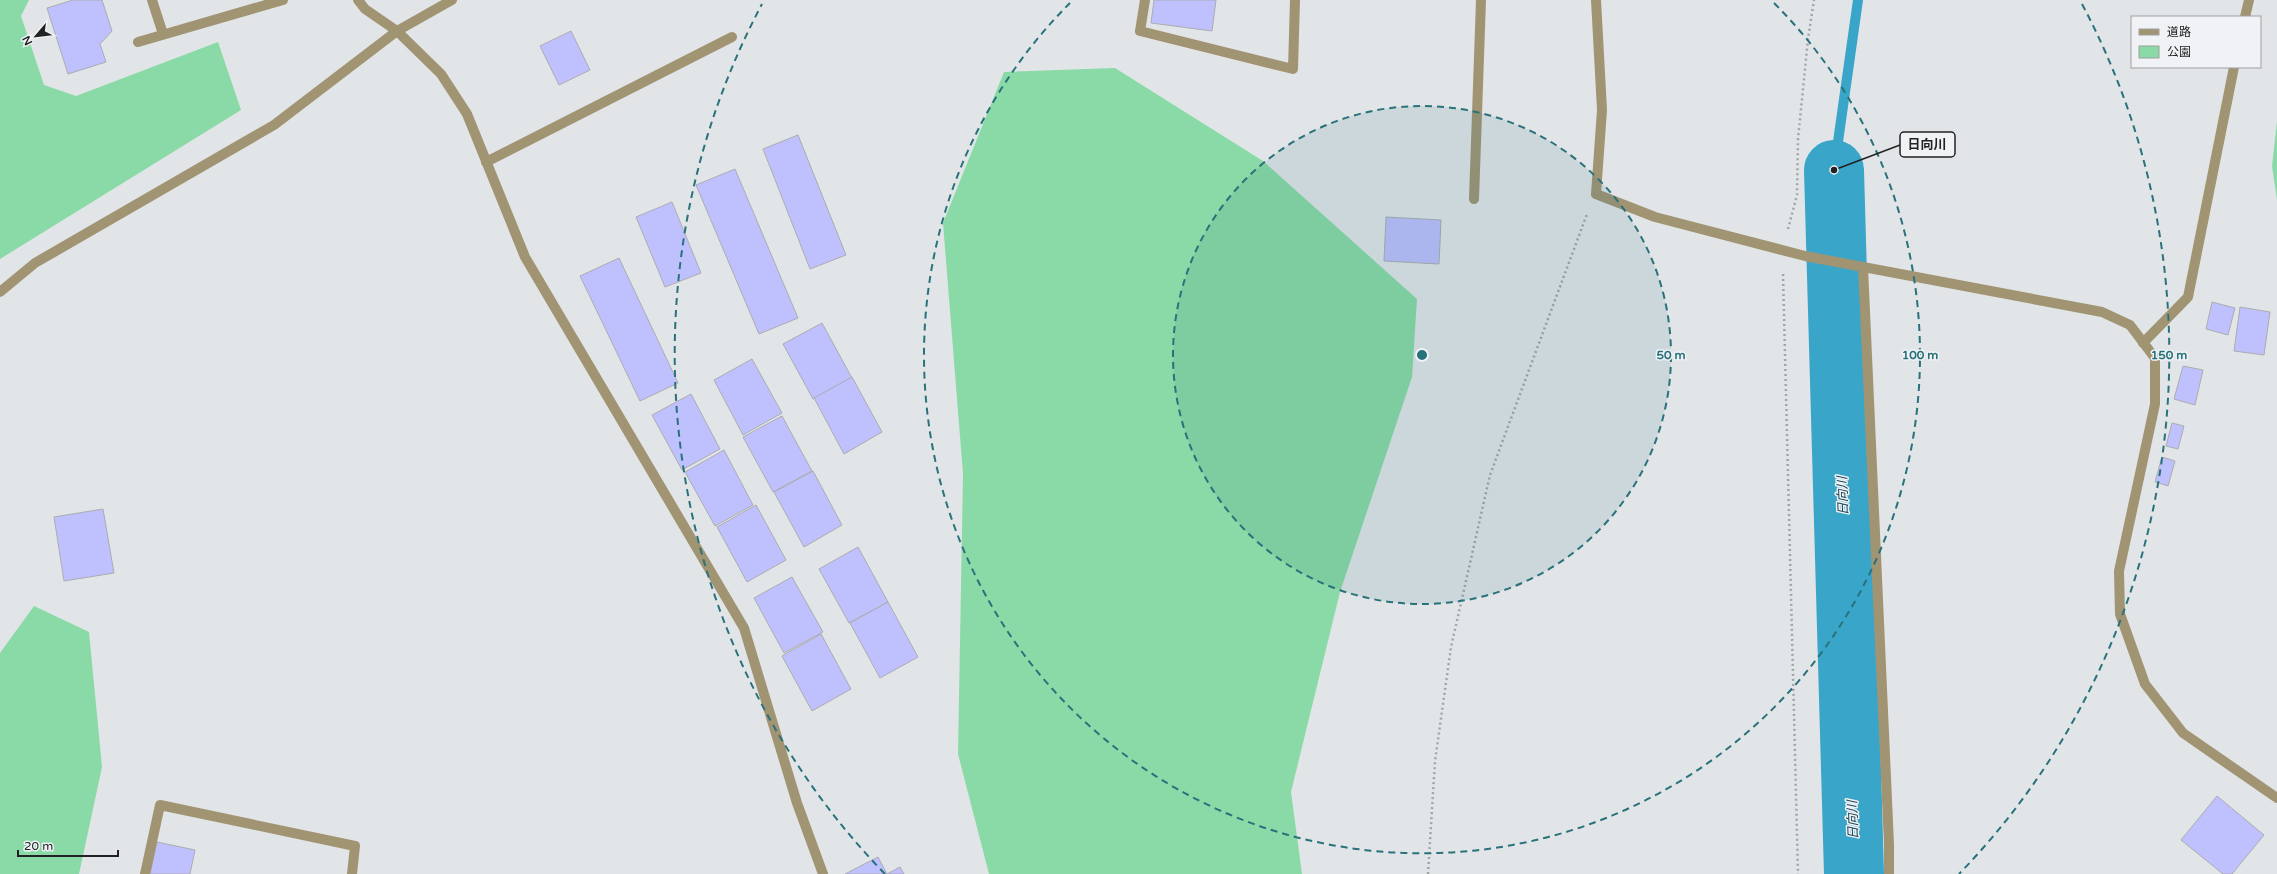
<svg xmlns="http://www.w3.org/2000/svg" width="2277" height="874" font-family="'Varela Round','Noto Sans JP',sans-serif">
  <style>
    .green { fill: #8adaa7 }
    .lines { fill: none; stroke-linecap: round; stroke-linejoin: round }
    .stream { stroke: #39a5c9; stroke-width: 10 }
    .river { stroke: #39a5c9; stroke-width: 60 }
    .building { fill: #bfc0fe; stroke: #acacaf }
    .path { stroke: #a2a4a6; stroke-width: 2.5; stroke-dasharray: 2 3; stroke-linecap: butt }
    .service { stroke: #a19473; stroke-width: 10 }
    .minor { stroke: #a19473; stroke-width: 10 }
    .tertiary { stroke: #a19473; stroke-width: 10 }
    .ring { fill: none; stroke: #29727b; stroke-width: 2; stroke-dasharray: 7 5 }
    .labels { text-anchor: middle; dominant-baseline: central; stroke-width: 3; stroke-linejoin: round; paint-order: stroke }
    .water-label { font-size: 13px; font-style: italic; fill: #134151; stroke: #f0f2f5 }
    .centre { fill: #29727b; stroke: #f0f2f5; stroke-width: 2 }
    .ring-label { font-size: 12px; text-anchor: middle; font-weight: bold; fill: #29727b; stroke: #f0f2f5; stroke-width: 3; stroke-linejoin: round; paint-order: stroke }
    .leader { fill: none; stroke: #212223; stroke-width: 1.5 }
    .callout-dot { fill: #212223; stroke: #f0f2f5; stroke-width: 1.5 }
    .callout { fill: #f0f2f5; stroke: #212223; stroke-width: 1.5 }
    .callout-label { font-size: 13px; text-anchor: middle; font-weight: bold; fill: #212223 }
  </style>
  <rect width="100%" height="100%" fill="#e2e5e7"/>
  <g class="green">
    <polygon points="0,0 29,0 21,16 44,85 76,96 218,42 241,110 0,259"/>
    <polygon points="1115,68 1263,161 1417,299 1412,377 1340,592 1291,792 1302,874 989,874 958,754 963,474 943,223 1004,72"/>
    <polygon points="2277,121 2277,200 2272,166"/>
    <polygon points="34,606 89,632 102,767 79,874 0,874 0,653"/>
  </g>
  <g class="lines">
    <polyline class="stream" points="1834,170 1858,0"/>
    <polyline class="river" points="1834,170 1854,874"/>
  </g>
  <g class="building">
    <polygon points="73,0 102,0 112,31 100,44 106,62 68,74 47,8"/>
    <polygon points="1154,0 1216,0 1212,31 1151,23"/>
    <polygon points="571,31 590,70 559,85 540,46"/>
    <polygon points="798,135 846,255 810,269 763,149"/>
    <polygon points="735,169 798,318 759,334 696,185"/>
    <polygon points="672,202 701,273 665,287 636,217"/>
    <polygon points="1386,217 1441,220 1439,264 1384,261"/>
    <polygon points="619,258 678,383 640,401 580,276"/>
    <polygon points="2212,302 2235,308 2228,335 2206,329"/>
    <polygon points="2240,307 2270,312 2264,355 2234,351"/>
    <polygon points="822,323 852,378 813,399 783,344"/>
    <polygon points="752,359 782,413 743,435 714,380"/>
    <polygon points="2183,366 2203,370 2195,405 2174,399"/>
    <polygon points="852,377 882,432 844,454 814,398"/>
    <polygon points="691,394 720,449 682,470 652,415"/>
    <polygon points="782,416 812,471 773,492 743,437"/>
    <polygon points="2172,423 2184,426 2178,449 2166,446"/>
    <polygon points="724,450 753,505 715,526 685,472"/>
    <polygon points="2162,457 2175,461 2168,486 2155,482"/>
    <polygon points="813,471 842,525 804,547 774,492"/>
    <polygon points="756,505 786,560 747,582 717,527"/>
    <polygon points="103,509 114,573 64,581 54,517"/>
    <polygon points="858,547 888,602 849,623 819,569"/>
    <polygon points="792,577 823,632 784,653 754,598"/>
    <polygon points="888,602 918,657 880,678 850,623"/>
    <polygon points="821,634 851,689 812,711 782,656"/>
    <polygon points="2217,796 2264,835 2232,874 2223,874 2181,840"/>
    <polygon points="157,842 195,850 190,874 150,874"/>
    <polygon points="878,857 887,874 900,867 904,874 845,874"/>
  </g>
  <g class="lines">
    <g class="path">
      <polyline points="1788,229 1797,195 1798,139 1808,39 1814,0"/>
      <polyline points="1783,274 1798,874"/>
      <polyline points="1428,874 1435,761 1451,647 1490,475 1587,214"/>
    </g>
    <g class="service">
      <polyline points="1145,0 1140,31 1293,69 1295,0"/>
      <polyline points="1474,199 1481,0"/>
    </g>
    <g class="minor">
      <polyline points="152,0 163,34"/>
      <polyline points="358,0 365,9 397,31 441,74 467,114 525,257 744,628 797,803 823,874"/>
      <polyline points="2245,17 2249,0"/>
      <polyline points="138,42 283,0"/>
      <polyline points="486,162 732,37"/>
      <polyline points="1596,194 1602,110 1596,0"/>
      <polyline points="1863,267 1889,844 1889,874"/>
      <polyline points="0,292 35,263 274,125 397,31 452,0"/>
      <polyline points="2143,343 2188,297 2234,67"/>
      <polyline points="145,874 160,805 355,846 352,874"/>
    </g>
    <polyline class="tertiary" points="1596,194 1655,217 1805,256 2102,312 2130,325 2155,358 2155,404 2119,571 2120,614 2145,684 2183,733 2277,798"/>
  </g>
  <circle cx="1422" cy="355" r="249" fill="#29727b" fill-opacity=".12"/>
  <g class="ring">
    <circle cx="1422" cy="355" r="249"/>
    <path d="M1774 3A498 498 0 1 1 1070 3"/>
    <path d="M885 874A747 747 0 0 1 762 4M2082 4A747 747 0 0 1 1959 874"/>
  </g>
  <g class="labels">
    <g class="water-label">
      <text transform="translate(1843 496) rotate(-92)">日向川</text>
      <text transform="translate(1853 820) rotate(-92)">日向川</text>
    </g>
  </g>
  <circle cx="1422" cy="355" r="6" class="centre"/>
  <g class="ring-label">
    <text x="1671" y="359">50 m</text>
    <text x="1920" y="359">100 m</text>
    <text x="2169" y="359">150 m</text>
  </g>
  <path class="leader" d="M1834 170L1900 145"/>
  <circle class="callout-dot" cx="1834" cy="170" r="4"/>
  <rect class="callout" x="1900" y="132" width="55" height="25" rx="4"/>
  <g class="callout-label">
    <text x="1927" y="149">日向川</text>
  </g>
  <rect x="2131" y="16" width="130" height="52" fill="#f0f2f5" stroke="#9d9fa1"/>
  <rect x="2139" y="29" width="20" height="6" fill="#a19473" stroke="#9d9fa1"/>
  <text x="2167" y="36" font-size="12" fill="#212223">道路</text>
  <rect x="2139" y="46" width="20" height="12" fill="#8adaa7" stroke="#9d9fa1"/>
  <text x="2167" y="56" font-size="12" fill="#212223">公園</text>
  <g transform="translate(36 36) rotate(242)" stroke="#f0f2f5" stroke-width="3" paint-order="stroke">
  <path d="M0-3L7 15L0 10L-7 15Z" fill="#212223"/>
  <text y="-6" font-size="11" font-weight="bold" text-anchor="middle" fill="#212223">N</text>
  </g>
  <path d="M18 850v6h100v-6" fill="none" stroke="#212223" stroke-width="2"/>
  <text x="24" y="850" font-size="12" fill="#212223" stroke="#f0f2f5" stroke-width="3" paint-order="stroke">20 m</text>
</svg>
